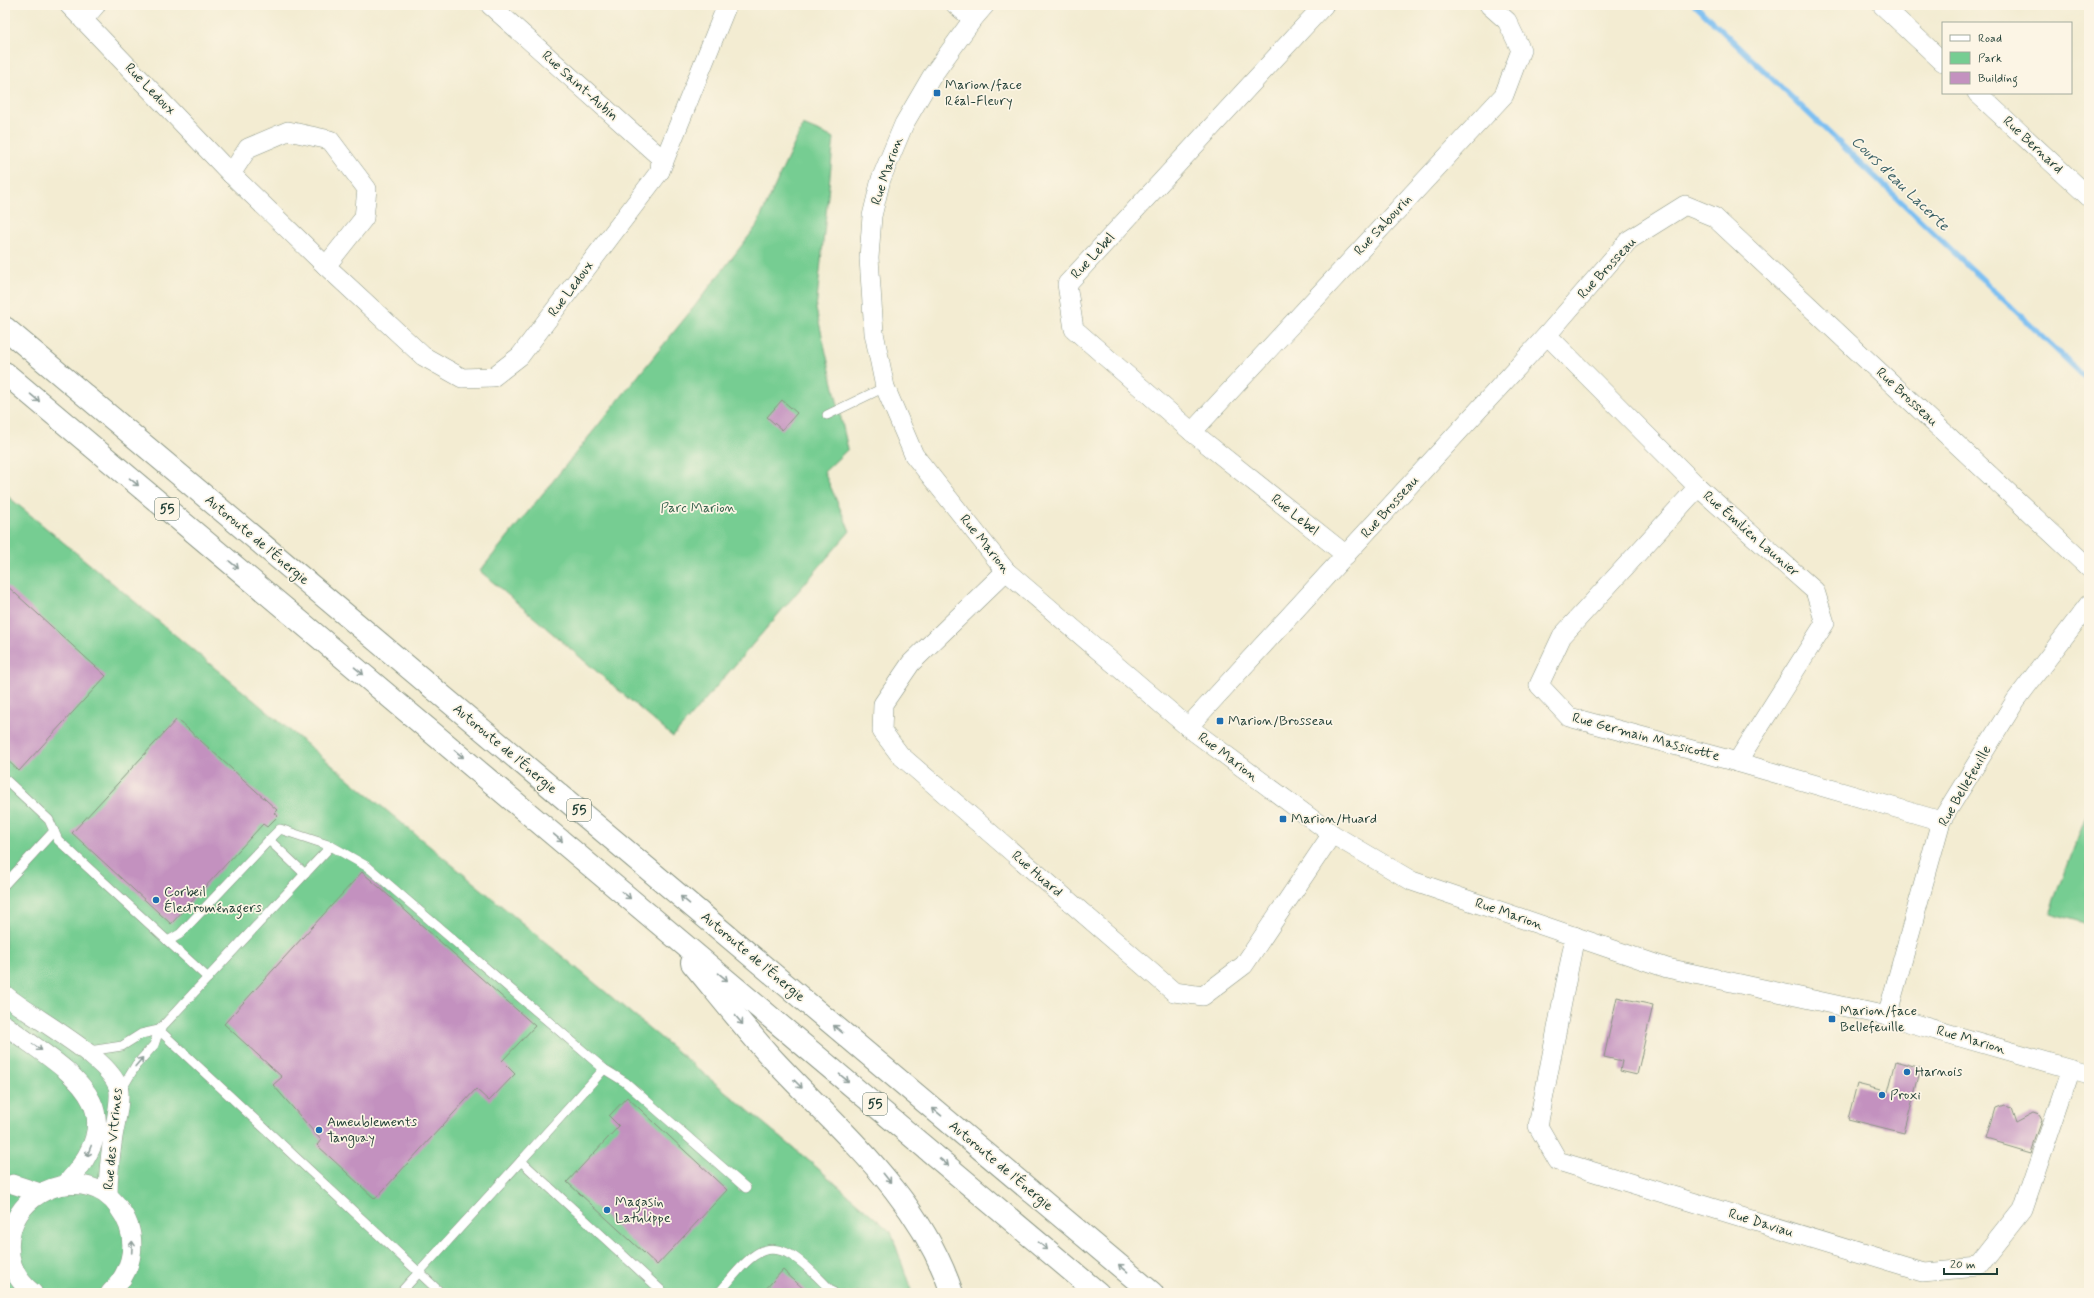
<svg xmlns="http://www.w3.org/2000/svg" width="2094" height="1298" font-family="Mynerve,sans-serif">
  <style>
    .green { fill: #76cd92; stroke: #4a8563 }
    .lines { fill: none; stroke-linecap: round; stroke-linejoin: round }
    .stream { stroke: #7cbff2; stroke-width: 5.5 }
    .building { fill: #c391bf }
    .service-casing { stroke: #899483; stroke-width: 10 }
    .minor-casing { stroke: #899483; stroke-width: 20 }
    .motorway-casing { stroke: #899483; stroke-width: 24 }
    .service { stroke: #fff; stroke-width: 9 }
    .minor { stroke: #fff; stroke-width: 19 }
    .motorway { stroke: #fff; stroke-width: 22 }
    .oneway { stroke: #8f9e9a }
    .poi-dot { fill: #1f6fb2; stroke: #fcf5e5; stroke-width: 1.5 }
    .labels { text-anchor: middle; dominant-baseline: central; stroke-width: 3.5; stroke-linejoin: round; paint-order: stroke }
    .shield { fill: #fcf5e5; stroke: #617469; stroke-width: 1 }
    .shield-label { font-size: 13px; font-weight: bold; fill: #1f3d34 }
    .poi-label { font-size: 14px; fill: #1f3d34; stroke: #fcf5e5; text-anchor: start }
    .street-label { font-size: 14px; fill: #1f3d34; stroke: #fcf5e5 }
    .park-label { font-size: 14px; fill: #35614c; stroke: #fcf5e5 }
    .water-label { font-size: 15px; font-style: italic; fill: #365e64; stroke: #fcf5e5 }
  </style>
  <rect width="100%" height="100%" fill="#fcf5e5"/>
  <filter id="ink" filterUnits="userSpaceOnUse"><feTurbulence type="fractalNoise" baseFrequency=".025" numOctaves="2"/><feDisplacementMap in="SourceGraphic" scale="8" xChannelSelector="R" yChannelSelector="G"/><feConvolveMatrix kernelMatrix="1 2 1 2 8 2 1 2 1" color-interpolation-filters="sRGB"/></filter>
  <filter id="wash" filterUnits="userSpaceOnUse"><feTurbulence type="fractalNoise" baseFrequency=".012" numOctaves="4" result="noise"/><feDisplacementMap in="SourceGraphic" scale="16" xChannelSelector="R" yChannelSelector="G"/><feGaussianBlur stdDeviation="0.9" result="paint"/><feColorMatrix in="noise" values="0 0 0 0 0 0 0 0 0 0 0 0 0 0 0 0 0 1.4 0 .05"/><feComposite in="paint" operator="in"/></filter>
  <g filter="url(#wash)">
    <rect width="100%" height="100%" fill="#f3ecd2"/>
    <g class="green">
      <polygon points="803,125 834,138 816,309 848,449 824,472 850,531 673,737 480,571 694,307 756,227"/>
      <polygon points="5,494 814,1165 891,1232 912,1293 5,1293"/>
      <polygon points="2089,808 2089,924 2050,913"/>
    </g>
    <g class="lines">
      <polyline class="stream" points="1695,5 2089,381"/>
    </g>
    <g id="blocks">
      <g class="building">
        <polygon points="782,400 797,413 782,430 767,417"/>
        <polygon points="5,584 106,676 19,771 5,758"/>
        <polygon points="177,719 277,810 274,813 278,816 267,827 263,824 171,924 72,833"/>
        <polygon points="362,872 535,1026 502,1061 515,1074 489,1101 476,1089 375,1199 317,1145 321,1140 273,1085 282,1077 224,1024"/>
        <polygon points="1617,997 1653,1005 1637,1075 1620,1071 1622,1061 1604,1057"/>
        <polygon points="1896,1061 1921,1068 1904,1133 1848,1119 1857,1084 1888,1092"/>
        <polygon points="627,1097 727,1190 657,1265 567,1182 619,1126 609,1116"/>
        <polygon points="2004,1105 2011,1107 2016,1122 2033,1113 2039,1115 2042,1120 2031,1152 1987,1139 1996,1108"/>
        <polygon points="783,1270 808,1293 762,1293"/>
      </g>
    </g>
  </g>
  <g filter="url(#ink)">
    <use href="#blocks" fill-opacity="0" stroke="#899483" stroke-width="1"/>
    <g class="lines">
      <g class="service-casing">
        <g id="service">
          <polyline points="827,415 885,387"/>
          <polyline points="5,779 49,820 58,840 208,978"/>
          <polyline points="269,840 280,829 331,846 368,867 604,1069 625,1082 746,1188"/>
          <polyline points="5,884 54,831"/>
          <polyline points="168,941 180,934 269,840 305,874"/>
          <polyline points="159,1030 441,1293"/>
          <polyline points="89,1051 122,1046 141,1034 159,1030"/>
          <polyline points="120,1092 136,1065 154,1045 159,1030 331,846"/>
          <polyline points="521,1161 604,1069"/>
          <polyline points="400,1293 521,1161 664,1293"/>
          <path d="M719,1293c11,-12 22,-29 36,-38 29,-21 60,21 79,38"/>
        </g>
      </g>
      <g class="minor-casing">
        <g id="minor">
          <polyline points="69,5 231,174 326,266 423,356 462,378 493,377 520,356 660,171 727,5"/>
          <polyline points="490,5 661,158 660,171"/>
          <polyline points="956,5 973,19"/>
          <polyline points="985,5 973,19 932,76 904,124 881,179 872,216 869,258 874,333 885,387 914,455 1006,571 1188,727 1332,834 1412,881 1667,968 1887,1016 2089,1074"/>
          <polyline points="1324,5 1067,284 1074,329 1192,432 1346,555"/>
          <polyline points="1882,5 1943,62"/>
          <polyline points="83,20 96,5"/>
          <polyline points="1977,93 2089,197"/>
          <polyline points="231,174 248,148 288,131 330,140 367,189 364,218 326,266"/>
          <polyline points="1547,335 1698,487 1815,591 1825,623 1737,762"/>
          <polyline points="1192,432 1504,95 1521,50 1507,21 1489,5"/>
          <polyline points="1698,487 1562,636 1539,685 1569,717 1737,762 1941,821"/>
          <polyline points="1006,571 911,663 883,704 882,731 900,755 1174,992 1203,996 1244,965 1332,834"/>
          <polyline points="1188,727 1547,335 1629,240 1685,205 1714,217 2089,568"/>
          <polyline points="1575,936 1538,1126 1558,1161 1922,1272 1978,1267 2023,1210 2071,1069"/>
          <path d="M5,995c25,22 112,66 114,97 1,15 -4,31 -6,45 -3,20 -5,39 -5,58"/>
          <polyline points="1887,1016 1941,821 2016,700 2089,604"/>
          <path d="M5,1025c61,46 135,79 60,160"/>
          <polyline points="13,1184 40,1193"/>
          <path d="M33,1293c-18,-14 -26,-33 -23,-56 7,-43 57,-66 94,-44 6,4 11,9 15,15 21,28 15,62 -9,85"/>
        </g>
      </g>
      <g class="motorway-casing">
        <g id="motorway">
          <polyline points="5,328 1152,1293"/>
          <polyline points="5,373 1098,1293"/>
          <path d="M692,963c26,31 51,63 78,93 68,74 149,138 182,237"/>
        </g>
      </g>
      <use href="#service" class="service"/>
      <use href="#minor" class="minor"/>
      <use href="#motorway" class="motorway"/>
    </g>
    <defs><path id="oneway-shaft" d="M-6 0H5M1.5-3L5.5 0L1.5 3" fill="none" stroke-width="1.6" stroke-linecap="round" stroke-linejoin="round"/></defs>
    <g class="oneway">
      <use href="#oneway-shaft" transform="translate(35 398) rotate(40)"/>
      <use href="#oneway-shaft" transform="translate(134 482) rotate(40)"/>
      <use href="#oneway-shaft" transform="translate(234 565) rotate(40)"/>
      <use href="#oneway-shaft" transform="translate(359 671) rotate(40)"/>
      <use href="#oneway-shaft" transform="translate(459 754) rotate(40)"/>
      <use href="#oneway-shaft" transform="translate(558 838) rotate(40)"/>
      <use href="#oneway-shaft" transform="translate(626 895) rotate(39)"/>
      <use href="#oneway-shaft" transform="translate(685 900) rotate(-140)"/>
      <use href="#oneway-shaft" transform="translate(723 977) rotate(40)"/>
      <use href="#oneway-shaft" transform="translate(739 1020) rotate(50)"/>
      <use href="#oneway-shaft" transform="translate(838 1029) rotate(-140)"/>
      <use href="#oneway-shaft" transform="translate(37 1047) rotate(35)"/>
      <use href="#oneway-shaft" transform="translate(139 1062) rotate(-50)"/>
      <use href="#oneway-shaft" transform="translate(844 1078) rotate(40)"/>
      <use href="#oneway-shaft" transform="translate(798 1084) rotate(45)"/>
      <use href="#oneway-shaft" transform="translate(937 1112) rotate(-140)"/>
      <use href="#oneway-shaft" transform="translate(89 1151) rotate(112)"/>
      <use href="#oneway-shaft" transform="translate(944 1162) rotate(40)"/>
      <use href="#oneway-shaft" transform="translate(887 1178) rotate(51)"/>
      <use href="#oneway-shaft" transform="translate(1043 1246) rotate(40)"/>
      <use href="#oneway-shaft" transform="translate(132 1247) rotate(-87)"/>
      <use href="#oneway-shaft" transform="translate(1123 1268) rotate(-140)"/>
    </g>
  </g>
  <g class="poi-dot">
    <rect x="933" y="89" width="8" height="8" rx="2"/>
    <rect x="1216" y="717" width="8" height="8" rx="2"/>
    <rect x="1279" y="815" width="8" height="8" rx="2"/>
    <circle cx="156" cy="900" r="4"/>
    <rect x="1828" y="1015" width="8" height="8" rx="2"/>
    <circle cx="1907" cy="1072" r="4"/>
    <circle cx="1882" cy="1095" r="4"/>
    <circle cx="319" cy="1130" r="4"/>
    <circle cx="607" cy="1210" r="4"/>
  </g>
  <g class="labels">
    <g class="shield">
      <rect x="155" y="498" width="24" height="22" rx="3"/>
      <rect x="567" y="799" width="24" height="22" rx="3"/>
      <rect x="863" y="1093" width="24" height="22" rx="3"/>
    </g>
    <g class="shield-label">
      <text x="167" y="509">55</text>
      <text x="579" y="810">55</text>
      <text x="875" y="1104">55</text>
    </g>
    <g class="poi-label">
      <text x="945" y="85">Marion/face<tspan x="945" dy="16">Réal-Fleury</tspan></text>
      <text x="1228" y="721">Marion/Brosseau</text>
      <text x="1291" y="819">Marion/Huard</text>
      <text x="164" y="892">Corbeil<tspan x="164" dy="16">Électroménagers</tspan></text>
      <text x="1840" y="1011">Marion/face<tspan x="1840" dy="16">Bellefeuille</tspan></text>
      <text x="1915" y="1072">Harnois</text>
      <text x="1890" y="1095">Proxi</text>
      <text x="327" y="1122">Ameublements<tspan x="327" dy="16">Tanguay</tspan></text>
      <text x="615" y="1202">Magasin<tspan x="615" dy="16">Latulippe</tspan></text>
    </g>
    <g class="street-label">
      <text transform="translate(580 86) rotate(42)">Rue Saint-Aubin</text>
      <text transform="translate(150 89) rotate(46)">Rue Ledoux</text>
      <text transform="translate(2033 145) rotate(43)">Rue Bernard</text>
      <text transform="translate(887 171) rotate(-71)">Rue Marion</text>
      <text transform="translate(1383 225) rotate(-47)">Rue Sabourin</text>
      <text transform="translate(1093 256) rotate(-47)">Rue Lebel</text>
      <text transform="translate(1607 268) rotate(-47)">Rue Brosseau</text>
      <text transform="translate(571 289) rotate(-53)">Rue Ledoux</text>
      <text transform="translate(1907 397) rotate(43)">Rue Brosseau</text>
      <text transform="translate(1390 507) rotate(-48)">Rue Brosseau</text>
      <text transform="translate(1295 515) rotate(39)">Rue Lebel</text>
      <text transform="translate(1751 534) rotate(41)">Rue Émilien Launier</text>
      <text transform="translate(257 540) rotate(40)">Autoroute de l'Énergie</text>
      <text transform="translate(985 544) rotate(51)">Rue Marion</text>
      <text transform="translate(1646 737) rotate(15)">Rue Germain Massicotte</text>
      <text transform="translate(505 749) rotate(40)">Autoroute de l'Énergie</text>
      <text transform="translate(1228 757) rotate(37)">Rue Marion</text>
      <text transform="translate(1965 786) rotate(-60)">Rue Bellefeuille</text>
      <text transform="translate(1037 874) rotate(41)">Rue Huard</text>
      <text transform="translate(1509 914) rotate(19)">Rue Marion</text>
      <text transform="translate(753 957) rotate(40)">Autoroute de l'Énergie</text>
      <text transform="translate(1971 1040) rotate(16)">Rue Marion</text>
      <text transform="translate(113 1139) rotate(-85)">Rue des Vitrines</text>
      <text transform="translate(1001 1166) rotate(40)">Autoroute de l'Énergie</text>
      <text transform="translate(1761 1223) rotate(17)">Rue Daviau</text>
    </g>
    <g class="park-label">
      <text x="698" y="508">Parc Marion</text>
    </g>
    <g class="water-label">
      <text transform="translate(1900 184) rotate(44)">Cours d'eau Lacerte</text>
    </g>
  </g>
  <rect width="2094" height="1298" fill="none" stroke="#fcf5e5" stroke-width="20"/>
  <rect x="1942" y="22" width="130" height="72" fill="#fcf5e5" stroke="#a4ab9e"/>
  <rect x="1950" y="35" width="20" height="6" fill="#ffffff" stroke="#a4ab9e"/>
  <text x="1978" y="42" font-size="12" fill="#1f3d34">Road</text>
  <rect x="1950" y="52" width="20" height="12" fill="#76cd92" stroke="#a4ab9e"/>
  <text x="1978" y="62" font-size="12" fill="#1f3d34">Park</text>
  <rect x="1950" y="72" width="20" height="12" fill="#c391bf" stroke="#a4ab9e"/>
  <text x="1978" y="82" font-size="12" fill="#1f3d34">Building</text>
  <path d="M1944 1268v6h53v-6" fill="none" stroke="#1f3d34" stroke-width="2"/>
  <text x="1950" y="1268" font-size="12" fill="#1f3d34" stroke="#fcf5e5" stroke-width="3" paint-order="stroke">20 m</text>
</svg>
